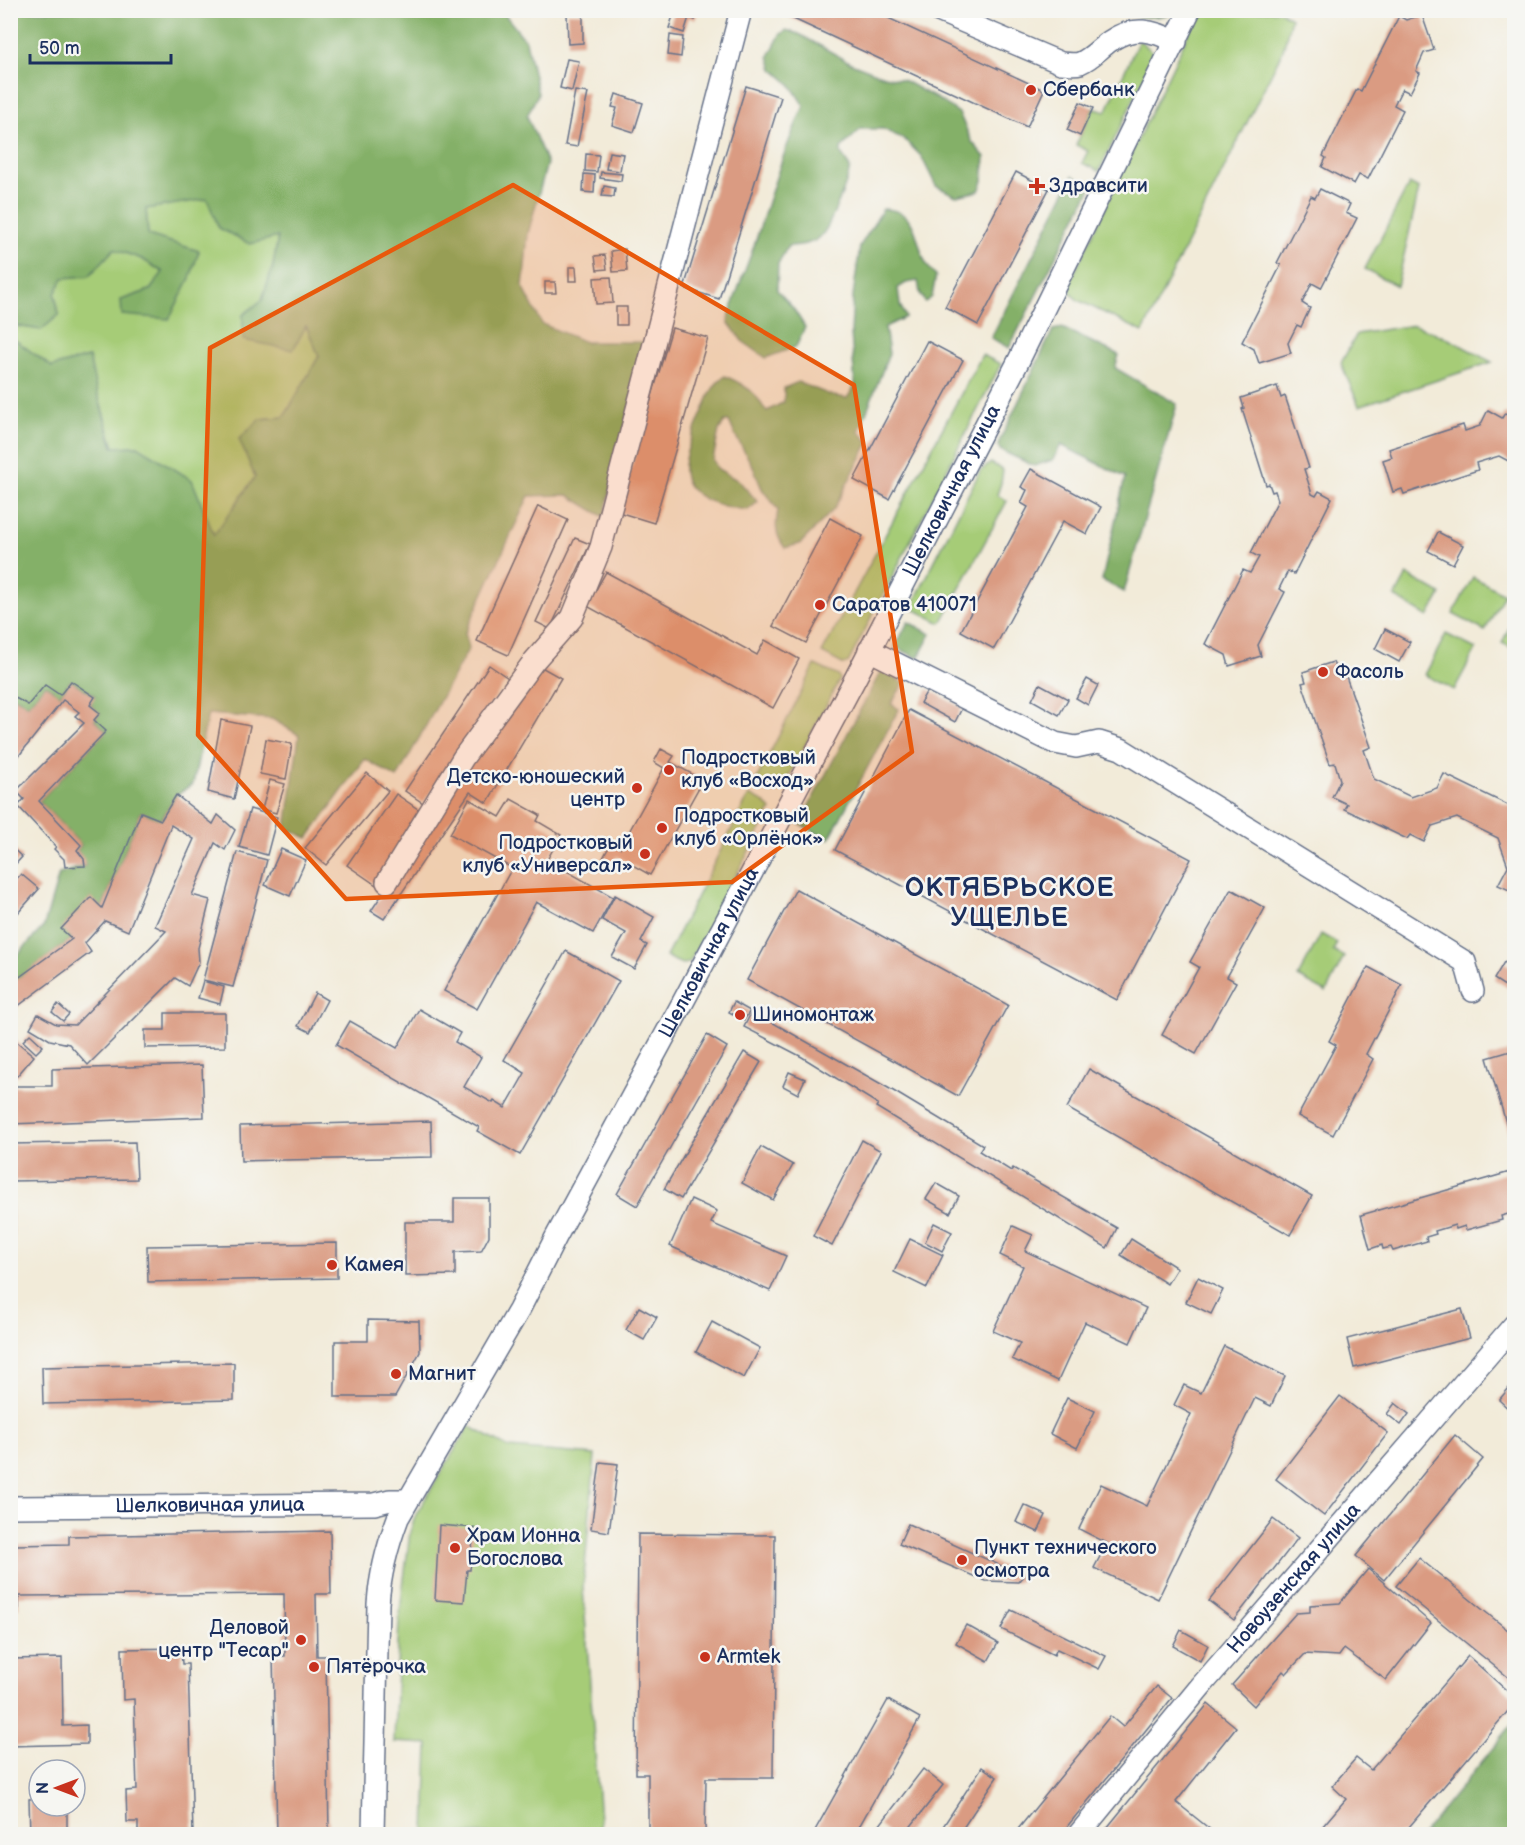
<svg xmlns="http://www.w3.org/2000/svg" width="1525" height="1845" font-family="'Balsamiq Sans',sans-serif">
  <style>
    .green { fill: #a6cc77; stroke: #607e6a; stroke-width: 1.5 }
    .forest { fill: #84b068; stroke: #507063; stroke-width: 1.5 }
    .building { fill: #da9b82 }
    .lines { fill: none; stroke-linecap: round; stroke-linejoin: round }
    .street-casing { stroke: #667189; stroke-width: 24 }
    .street { stroke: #fff; stroke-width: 21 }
    .marked { fill: #e8590c; fill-opacity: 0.2; stroke: #e8590c; stroke-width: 4.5; stroke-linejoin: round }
    .poi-dot { fill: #c8321e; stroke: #f6f6f2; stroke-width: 2 }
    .labels { text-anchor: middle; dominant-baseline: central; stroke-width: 5; stroke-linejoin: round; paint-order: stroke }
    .poi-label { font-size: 20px; fill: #1b2f5e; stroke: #f6f6f2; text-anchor: start }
    .street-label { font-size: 20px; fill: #1b2f5e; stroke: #f6f6f2 }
    .district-label { font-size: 26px; font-weight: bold; letter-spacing: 1.5px; fill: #1b2f5e; stroke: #f6f6f2 }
  </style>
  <rect width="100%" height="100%" fill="#f6f6f2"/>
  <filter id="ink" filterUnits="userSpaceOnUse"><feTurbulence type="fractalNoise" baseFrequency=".0167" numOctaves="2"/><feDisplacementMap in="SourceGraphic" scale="12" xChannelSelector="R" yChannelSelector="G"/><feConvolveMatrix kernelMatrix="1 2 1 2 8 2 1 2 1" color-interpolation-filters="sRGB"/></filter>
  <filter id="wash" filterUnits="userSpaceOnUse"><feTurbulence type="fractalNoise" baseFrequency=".008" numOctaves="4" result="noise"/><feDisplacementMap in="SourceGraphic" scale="24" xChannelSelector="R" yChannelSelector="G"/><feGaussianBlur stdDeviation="1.35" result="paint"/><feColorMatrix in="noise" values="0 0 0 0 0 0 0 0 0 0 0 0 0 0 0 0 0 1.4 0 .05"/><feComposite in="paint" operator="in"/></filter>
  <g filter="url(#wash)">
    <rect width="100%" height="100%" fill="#f2ebd9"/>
    <g class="green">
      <polygon points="1199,11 1280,11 1291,18 1283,50 1143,332 1078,300 1071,294 1069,284"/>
      <polygon points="1139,40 1153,52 1154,58 1099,171 1082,163 1088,151 1076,145 1093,108 1106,112"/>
      <polygon points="1409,184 1419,189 1397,286 1365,269"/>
      <polygon points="208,199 219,228 250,244 278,236 273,266 262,300 243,315 306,325 319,356 284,417 260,419 255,477 214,536 138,446 114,447 96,389 88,357 52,367 11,337 11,325 41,330 59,315 55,294 63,277 89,276 114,249 142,259 164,272 150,290 121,300 169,319 190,278 199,251 148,235 146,208"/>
      <polygon points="1414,325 1445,337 1492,362 1359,406 1341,363 1357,334"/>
      <polygon points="982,355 1001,364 848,663 844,665 822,653"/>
      <polygon points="991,463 1003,470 1001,483 997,495 1007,501 941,623 911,608 980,471"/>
      <polygon points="1407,575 1441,594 1428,617 1395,597"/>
      <polygon points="1473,577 1504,594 1485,631 1453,614"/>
      <polygon points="1514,617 1514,649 1502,643"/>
      <polygon points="1446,634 1476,649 1454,690 1425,675"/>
      <polygon points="815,665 839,676 840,679 781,791 770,793 754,784"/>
      <polygon points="749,795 765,803 771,810 689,963 682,964 666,957"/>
      <polygon points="1321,934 1337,943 1333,951 1344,957 1326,992 1298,977"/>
      <polygon points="469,1426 509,1448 595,1455 583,1588 601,1834 425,1834 428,1744 394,1742 399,1618 410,1532 416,1514"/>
    </g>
    <g class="forest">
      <path d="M1122,10h53v1c-15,9 -40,8 -53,-1z"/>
      <polygon points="11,11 502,11 526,41 538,94 527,116 547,163 528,234 523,287 542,324 585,342 645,342 604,517 568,495 529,496 465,633 469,648 397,778 365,759 308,838 286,828 299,735 272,719 208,714 193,784 176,795 161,820 141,812 102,908 91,898 62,929 72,939 11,984 10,963 44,926 59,874 85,866 83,859 77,850 81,845 39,801 106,731 94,720 100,713 90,705 95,696 71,681 60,695 45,685 28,705 11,695 11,337 52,367 89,357 96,389 113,447 138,446 192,480 214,535 255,477 239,439 260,419 284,417 319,356 306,326 293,350 243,340 243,315 262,300 273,266 278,237 250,244 219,228 207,199 146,209 148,235 199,251 190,278 169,319 122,315 121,300 150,290 163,272 142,259 114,249 89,276 63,278 55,294 59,315 41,330 11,325"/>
      <path d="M786,30l13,4 52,29 33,13 19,4 38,21 18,12 13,29 13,15 -2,24 -4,10 -23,5 -20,-10 -15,-30 -17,-17 -21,-10h-22l-20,19v6l9,13c-2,14 -7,24 -12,36 -13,30 -14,42 -50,43l-10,18 -1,26 16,18 12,19 -9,20 -30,11 -24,-17 -14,-19c6,-28 18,-52 27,-79 15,-46 28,-93 49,-137l-14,-22 -17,-15 -4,-13 11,-21z"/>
      <polygon points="1073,176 1092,186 1009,348 991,338"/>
      <path d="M883,209c45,1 27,47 53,66l-4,22 -7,5 -5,-9 -2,-12 -12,2 -8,5 2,17 6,12 -21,10 4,27 -30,77 10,11 -35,67 -34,35 -15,4c-10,-13 -10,-22 -7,-38l-16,-21 -9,-22 -18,-32 -6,-14h-4l-6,9 -6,30 5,9 21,12 19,21 -10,8c-22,-2 -61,-10 -64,-37 -2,-16 11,-43 17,-58 7,-15 10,-30 24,-39 11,5 22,10 30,19 5,5 6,11 12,16l17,-9v-14l14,-6 35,14 14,2 8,-12 -4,-53 2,-37 7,-50z"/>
      <polygon points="1062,328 1119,355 1115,368 1177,404 1124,592 1102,580 1125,477 1061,445 1053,460 1034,466 1000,450 998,444 1053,330"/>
      <polygon points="908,622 931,634 918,658 895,647"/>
      <polygon points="881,671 904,683 891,704 899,709 829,839 799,824"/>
      <polygon points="1514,1722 1514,1834 1423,1834"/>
    </g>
    <g id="blocks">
      <g class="building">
        <polygon points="675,10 698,10 695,20 689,17 684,33 669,28"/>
        <polygon points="774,10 871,10 1044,90 1027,127"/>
        <polygon points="567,13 583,13 583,43 568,44"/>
        <polygon points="1422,15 1434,50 1424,53 1416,71 1420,73 1410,93 1402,89 1394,105 1403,110 1368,179 1359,175 1354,184 1322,167 1326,158 1323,156 1340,122 1357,89 1361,91 1399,16 1406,20"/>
        <polygon points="670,35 683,37 681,57 668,55"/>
        <polygon points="567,59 579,61 572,91 560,88"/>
        <polygon points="746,86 781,97 719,299 684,288"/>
        <polygon points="575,91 588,93 577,147 565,145"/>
        <polygon points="616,94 643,103 634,132 612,125 617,108 612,107"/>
        <polygon points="1080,102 1093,108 1080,136 1067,130"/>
        <polygon points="609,152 623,154 620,171 606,169"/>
        <polygon points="586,154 599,155 597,172 585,171"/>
        <polygon points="601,172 622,174 621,181 600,178"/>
        <polygon points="1016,172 1049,189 978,325 945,307"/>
        <polygon points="584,174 595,175 594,193 583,192"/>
        <polygon points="604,186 615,188 614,197 602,196"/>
        <polygon points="1320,189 1350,204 1346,213 1357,218 1321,288 1312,283 1302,303 1310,308 1301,327 1297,325 1288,343 1291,353 1259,363 1254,349 1242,342 1281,265 1277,263 1294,230 1311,196 1315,198"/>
        <polygon points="625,249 627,271 613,272 611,251"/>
        <polygon points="605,255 607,269 597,270 595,256"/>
        <polygon points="569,267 576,267 577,281 569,281"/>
        <polygon points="611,277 613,303 596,304 594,278"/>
        <polygon points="545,282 555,282 556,293 545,293"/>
        <rect x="616" y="307" width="11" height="18"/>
        <polygon points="672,328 708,338 654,523 618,512"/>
        <polygon points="927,341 963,360 889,499 854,480"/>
        <polygon points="1277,386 1281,398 1285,396 1309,468 1304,469 1312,494 1316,496 1319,491 1332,498 1294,574 1288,571 1279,589 1285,592 1258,645 1261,656 1229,666 1226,655 1205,644 1243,570 1250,573 1259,557 1251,553 1278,500 1275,491 1272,492 1269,484 1266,485 1242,409 1244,408 1241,398"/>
        <polygon points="1488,410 1502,418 1505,413 1514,418 1514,464 1499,456 1476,463 1478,470 1404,494 1402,489 1393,492 1383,460 1392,457 1389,449 1463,425 1465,431 1480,426"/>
        <polygon points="1031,469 1101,507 1087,534 1063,521 994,649 961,631 1028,507 1021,503 1027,490 1021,487"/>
        <polygon points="538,506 568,520 508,655 477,641"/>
        <polygon points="830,518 863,536 806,643 773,626"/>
        <polygon points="1438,532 1463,545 1453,564 1428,551"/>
        <polygon points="575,538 590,544 550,629 536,622"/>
        <polygon points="606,572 757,655 765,640 799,659 773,708 587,606"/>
        <polygon points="1385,629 1410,642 1399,662 1375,649"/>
        <polygon points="1333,662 1336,670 1343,668 1371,747 1364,750 1374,779 1411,797 1437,788 1444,774 1514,808 1514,900 1511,898 1514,892 1498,885 1508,866 1498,838 1457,818 1432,826 1424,842 1410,835 1407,839 1344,809 1347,804 1332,797 1340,780 1335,763 1330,764 1302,683 1306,682 1303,672"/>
        <polygon points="536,664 561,678 487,803 470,792 384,919 371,911"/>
        <polygon points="489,665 508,678 423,803 405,791"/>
        <polygon points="1087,679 1098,685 1088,705 1076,698"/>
        <polygon points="71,681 95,697 90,705 100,713 94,720 106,731 39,801 81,845 77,850 84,859 85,866 65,867 64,859 54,849 56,847 18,806 24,799 16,791 84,723 75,716 79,712 63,700 10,767 10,695 28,705 45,685 60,695"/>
        <polygon points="1040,684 1068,699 1059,715 1032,700"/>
        <polygon points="928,689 962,708 955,722 920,703"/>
        <polygon points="909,710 1191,859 1117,1000 835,850"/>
        <polygon points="221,720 250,726 234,799 208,792"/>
        <polygon points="266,739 292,744 286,779 260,774"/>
        <polygon points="661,749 674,756 670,762 703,780 650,875 617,856 612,865 602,860 611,843 620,848 664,768 654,762"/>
        <polygon points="367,773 388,791 326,865 305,848"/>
        <polygon points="270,780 285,784 276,813 262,809"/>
        <polygon points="396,794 425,814 376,885 347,865"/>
        <polygon points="176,795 213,824 218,815 235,830 225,850 215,843 192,895 210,900 198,948 199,962 188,986 175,978 88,1065 69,1044 50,1040 30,1028 38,1014 56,1024 75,1025 166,931 155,926 194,839 171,825 128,931 105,921 85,943 91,952 10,1012 10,984 72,939 61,929 91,897 102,908 141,812 161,820"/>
        <polygon points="469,799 500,817 511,799 540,815 537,821 561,835 547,860 613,897 593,933 536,902 477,1009 444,991 512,868 450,834"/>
        <polygon points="250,809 277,817 267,855 239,847"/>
        <polygon points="10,846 22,857 10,870"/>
        <polygon points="281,849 306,860 290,896 265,885"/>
        <polygon points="237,852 267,860 233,987 203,980"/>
        <polygon points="21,874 39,889 10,922 10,886"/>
        <polygon points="796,889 1008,1005 958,1096 747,980"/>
        <polygon points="1231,889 1265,908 1227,977 1236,982 1196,1054 1162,1035 1199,967 1190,962"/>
        <polygon points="615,895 654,917 641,942 647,945 634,969 612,957 626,933 602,920"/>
        <polygon points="566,951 619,981 520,1155 477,1131 479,1127 336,1045 350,1021 397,1048 419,1009 460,1033 455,1042 481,1057 464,1087 493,1103 494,1101 505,1108 525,1073 504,1060"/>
        <polygon points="1504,962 1514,969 1514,992 1494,979"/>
        <polygon points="1368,967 1402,985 1366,1054 1373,1059 1333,1135 1298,1116 1336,1045 1329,1041"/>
        <polygon points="203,981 224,987 220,1004 198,998"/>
        <polygon points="315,993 327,1000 310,1032 298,1026"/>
        <polygon points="734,1002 750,1011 744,1020 729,1012"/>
        <polygon points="58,1004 69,1014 63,1021 52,1012"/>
        <polygon points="752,1011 890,1089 983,1145 979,1151 1011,1171 1013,1168 1117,1228 1107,1248 876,1107 878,1104 802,1057 744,1027"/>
        <polygon points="165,1013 225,1013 225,1047 145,1048 145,1030 165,1030"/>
        <polygon points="30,1034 43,1046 36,1053 23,1041"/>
        <polygon points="707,1035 727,1047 637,1206 617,1194"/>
        <polygon points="10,1036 34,1056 17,1076 10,1070"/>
        <polygon points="1514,1050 1514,1150 1487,1058"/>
        <polygon points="744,1052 761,1062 681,1199 664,1189"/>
        <polygon points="202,1065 204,1117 10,1124 10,1086 52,1086 52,1069"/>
        <polygon points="1089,1069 1312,1196 1290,1235 1067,1108"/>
        <polygon points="789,1072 805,1079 798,1094 783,1086"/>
        <polygon points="431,1121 432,1157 241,1161 240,1126"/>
        <polygon points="862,1140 881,1151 832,1246 813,1236"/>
        <polygon points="135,1142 137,1179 10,1181 10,1144"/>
        <polygon points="761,1147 793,1165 773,1200 742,1183"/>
        <polygon points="1510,1172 1513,1181 1514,1180 1514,1208 1511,1209 1512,1213 1501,1216 1502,1220 1466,1230 1465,1226 1456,1229 1455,1225 1435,1231 1436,1234 1426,1237 1427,1241 1393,1251 1391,1247 1383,1249 1382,1245 1370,1249 1361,1215"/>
        <polygon points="936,1183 959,1196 950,1213 926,1199"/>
        <polygon points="454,1198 489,1198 489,1236 481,1251 455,1252 455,1275 405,1276 405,1222 454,1222"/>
        <polygon points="691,1199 717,1211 711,1223 786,1256 770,1291 670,1246"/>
        <polygon points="10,1204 12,1204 14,1239 10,1239"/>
        <polygon points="934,1223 952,1232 942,1251 925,1242"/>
        <polygon points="1013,1226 1033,1235 1025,1251 1146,1308 1130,1343 1085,1322 1058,1381 1012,1359 1020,1343 993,1331 1023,1266 1000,1255"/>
        <polygon points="910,1239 943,1255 927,1288 894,1272"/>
        <polygon points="1131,1239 1177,1268 1167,1284 1121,1255"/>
        <polygon points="337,1243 337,1278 148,1282 147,1246"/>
        <polygon points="1198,1277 1223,1290 1211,1314 1186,1302"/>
        <polygon points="639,1307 657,1317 644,1340 626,1330"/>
        <polygon points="1462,1309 1470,1338 1354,1368 1347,1339"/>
        <polygon points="368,1320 419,1321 420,1352 395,1397 335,1397 335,1341 368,1341"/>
        <polygon points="712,1322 760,1348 744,1378 696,1352"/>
        <polygon points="1224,1346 1285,1376 1271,1406 1255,1398 1158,1599 1094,1568 1107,1543 1079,1529 1101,1484 1147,1506 1191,1414 1174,1405 1184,1385 1201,1393"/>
        <polygon points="234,1363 234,1400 43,1404 42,1367"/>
        <polygon points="1514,1382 1514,1414 1499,1400"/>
        <polygon points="1340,1396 1388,1433 1324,1516 1276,1479"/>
        <polygon points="1067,1398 1095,1411 1077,1448 1050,1434"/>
        <polygon points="1395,1403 1409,1414 1401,1425 1387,1414"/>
        <polygon points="1455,1435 1483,1459 1384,1580 1356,1556"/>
        <polygon points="600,1462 618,1464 609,1532 591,1529"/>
        <polygon points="1024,1505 1046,1515 1038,1532 1016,1522"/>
        <polygon points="1273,1519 1298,1538 1234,1620 1209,1601"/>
        <polygon points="908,1524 1024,1576 1019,1582 985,1581 899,1544"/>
        <polygon points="439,1525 474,1528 470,1570 467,1570 464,1602 435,1600"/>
        <polygon points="10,1530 15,1530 15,1545 69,1544 69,1536 330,1531 331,1594 316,1594 317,1656 326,1656 329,1834 277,1834 273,1656 285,1656 284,1594 19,1596 19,1608 10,1608"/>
        <polygon points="638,1534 775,1535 773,1778 706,1778 705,1834 648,1834 648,1774 636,1774"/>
        <polygon points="1419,1558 1514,1635 1514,1682 1396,1586"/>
        <polygon points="1368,1569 1431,1623 1386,1680 1344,1649 1339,1656 1305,1654 1286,1674 1283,1671 1254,1706 1232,1685 1296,1613 1310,1612 1310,1605 1340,1603"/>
        <polygon points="1011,1610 1106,1656 1099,1669 1057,1649 1054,1655 1001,1629"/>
        <polygon points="966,1625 998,1643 988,1661 956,1643"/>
        <polygon points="1181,1630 1208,1645 1200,1661 1173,1646"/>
        <polygon points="181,1648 182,1664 188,1664 193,1834 138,1834 138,1822 127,1822 126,1791 137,1790 134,1699 123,1700 122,1649"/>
        <polygon points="1468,1656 1514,1697 1514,1704 1403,1834 1316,1834 1346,1799 1332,1786 1356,1758 1371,1770"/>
        <polygon points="62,1658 63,1726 87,1725 87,1744 10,1746 10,1659"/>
        <polygon points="1157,1686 1172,1698 1061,1834 1014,1834 1110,1716 1123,1727"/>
        <polygon points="888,1700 920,1718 855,1834 813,1834"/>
        <polygon points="1208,1704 1236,1727 1176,1802 1216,1834 1102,1834"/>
        <polygon points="982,1767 997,1777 959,1834 938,1834"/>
        <polygon points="923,1769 943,1785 905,1834 889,1834 879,1826"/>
        <polygon points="39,1798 39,1806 67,1806 67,1834 30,1834 29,1799"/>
      </g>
    </g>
  </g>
  <g filter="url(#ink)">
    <use href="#blocks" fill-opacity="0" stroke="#667189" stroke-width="1.5"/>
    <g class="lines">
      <g class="street-casing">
        <g id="street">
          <path d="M936,10l125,53c6,0 13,2 19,0 12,-5 20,-15 30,-22 23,-16 43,-11 66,1"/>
          <polyline points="869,650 1055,743 1076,747 1099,742 1121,749 1465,962 1473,991"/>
          <polyline points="387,882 463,758 534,661 572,618 601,547 741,10"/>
          <path id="s1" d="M10,1507l364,-3 16,-4h17"/>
          <path id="s2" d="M373,1834l5,-230c2,-30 9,-57 20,-86l121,-208 37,-73 126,-233 174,-327 162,-315 172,-352"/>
          <path id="s3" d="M1079,1834l122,-148 313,-361"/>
        </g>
      </g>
      <use href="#street" class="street"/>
    </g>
  </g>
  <path class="marked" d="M513,185l341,200 58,367 -180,130 -386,17 -148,-164 12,-387z"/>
  <g class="poi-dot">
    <circle cx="1031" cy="90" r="6"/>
    <path d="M1034 177h6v6h6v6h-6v6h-6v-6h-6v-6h6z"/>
    <circle cx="820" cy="605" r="6"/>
    <circle cx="1323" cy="672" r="6"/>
    <circle cx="669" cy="770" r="6"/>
    <circle cx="637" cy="788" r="6"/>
    <circle cx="662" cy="828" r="6"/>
    <circle cx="645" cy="854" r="6"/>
    <circle cx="740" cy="1015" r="6"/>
    <circle cx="332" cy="1265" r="6"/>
    <circle cx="396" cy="1374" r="6"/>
    <circle cx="455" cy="1548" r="6"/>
    <circle cx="962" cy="1560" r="6"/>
    <circle cx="301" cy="1640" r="6"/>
    <circle cx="705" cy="1657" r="6"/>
    <circle cx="314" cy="1667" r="6"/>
  </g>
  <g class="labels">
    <g class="poi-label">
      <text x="1043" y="90">Сбербанк</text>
      <text x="1049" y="186">Здравсити</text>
      <text x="832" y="605">Саратов 410071</text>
      <text x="1335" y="672">Фасоль</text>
      <text x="681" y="758">Подростковый<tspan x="681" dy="23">клуб «Восход»</tspan></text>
      <text x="625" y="777" text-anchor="end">Детско-юношеский<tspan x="625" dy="23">центр</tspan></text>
      <text x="674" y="816">Подростковый<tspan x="674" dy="23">клуб «Орлёнок»</tspan></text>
      <text x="633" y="843" text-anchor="end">Подростковый<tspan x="633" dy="23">клуб «Универсал»</tspan></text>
      <text x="752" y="1015">Шиномонтаж</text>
      <text x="344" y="1265">Камея</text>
      <text x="408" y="1374">Магнит</text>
      <text x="467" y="1536">Храм Ионна<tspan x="467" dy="23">Богослова</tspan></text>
      <text x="974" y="1548">Пункт технического<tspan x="974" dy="23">осмотра</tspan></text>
      <text x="289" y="1628" text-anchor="end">Деловой<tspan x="289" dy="23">центр "Тесар"</tspan></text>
      <text x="717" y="1657">Armtek</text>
      <text x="326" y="1667">Пятёрочка</text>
    </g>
    <g class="street-label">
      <text stroke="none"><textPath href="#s2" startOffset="1486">Шелковичная улица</textPath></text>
      <text stroke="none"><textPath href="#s2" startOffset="964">Шелковичная улица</textPath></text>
      <text stroke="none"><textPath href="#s1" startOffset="200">Шелковичная улица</textPath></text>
      <text stroke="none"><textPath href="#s3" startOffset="334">Новоузенская улица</textPath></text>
    </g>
    <g class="district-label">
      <text x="1010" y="888">ОКТЯБРЬСКОЕ<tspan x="1010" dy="30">УЩЕЛЬЕ</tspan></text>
    </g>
  </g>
  <rect width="1525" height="1845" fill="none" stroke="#f6f6f2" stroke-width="36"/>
  <g transform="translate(57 1788) rotate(270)"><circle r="28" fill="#f6f6f2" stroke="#9ea6b7" stroke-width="1.5"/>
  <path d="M0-4.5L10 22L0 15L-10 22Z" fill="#c8321e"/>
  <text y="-9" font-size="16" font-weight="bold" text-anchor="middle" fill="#1b2f5e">N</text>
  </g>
  <path d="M30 54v9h141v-9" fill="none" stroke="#1b2f5e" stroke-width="3"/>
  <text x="39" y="54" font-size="18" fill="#1b2f5e" stroke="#f6f6f2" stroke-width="4.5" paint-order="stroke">50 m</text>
</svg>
